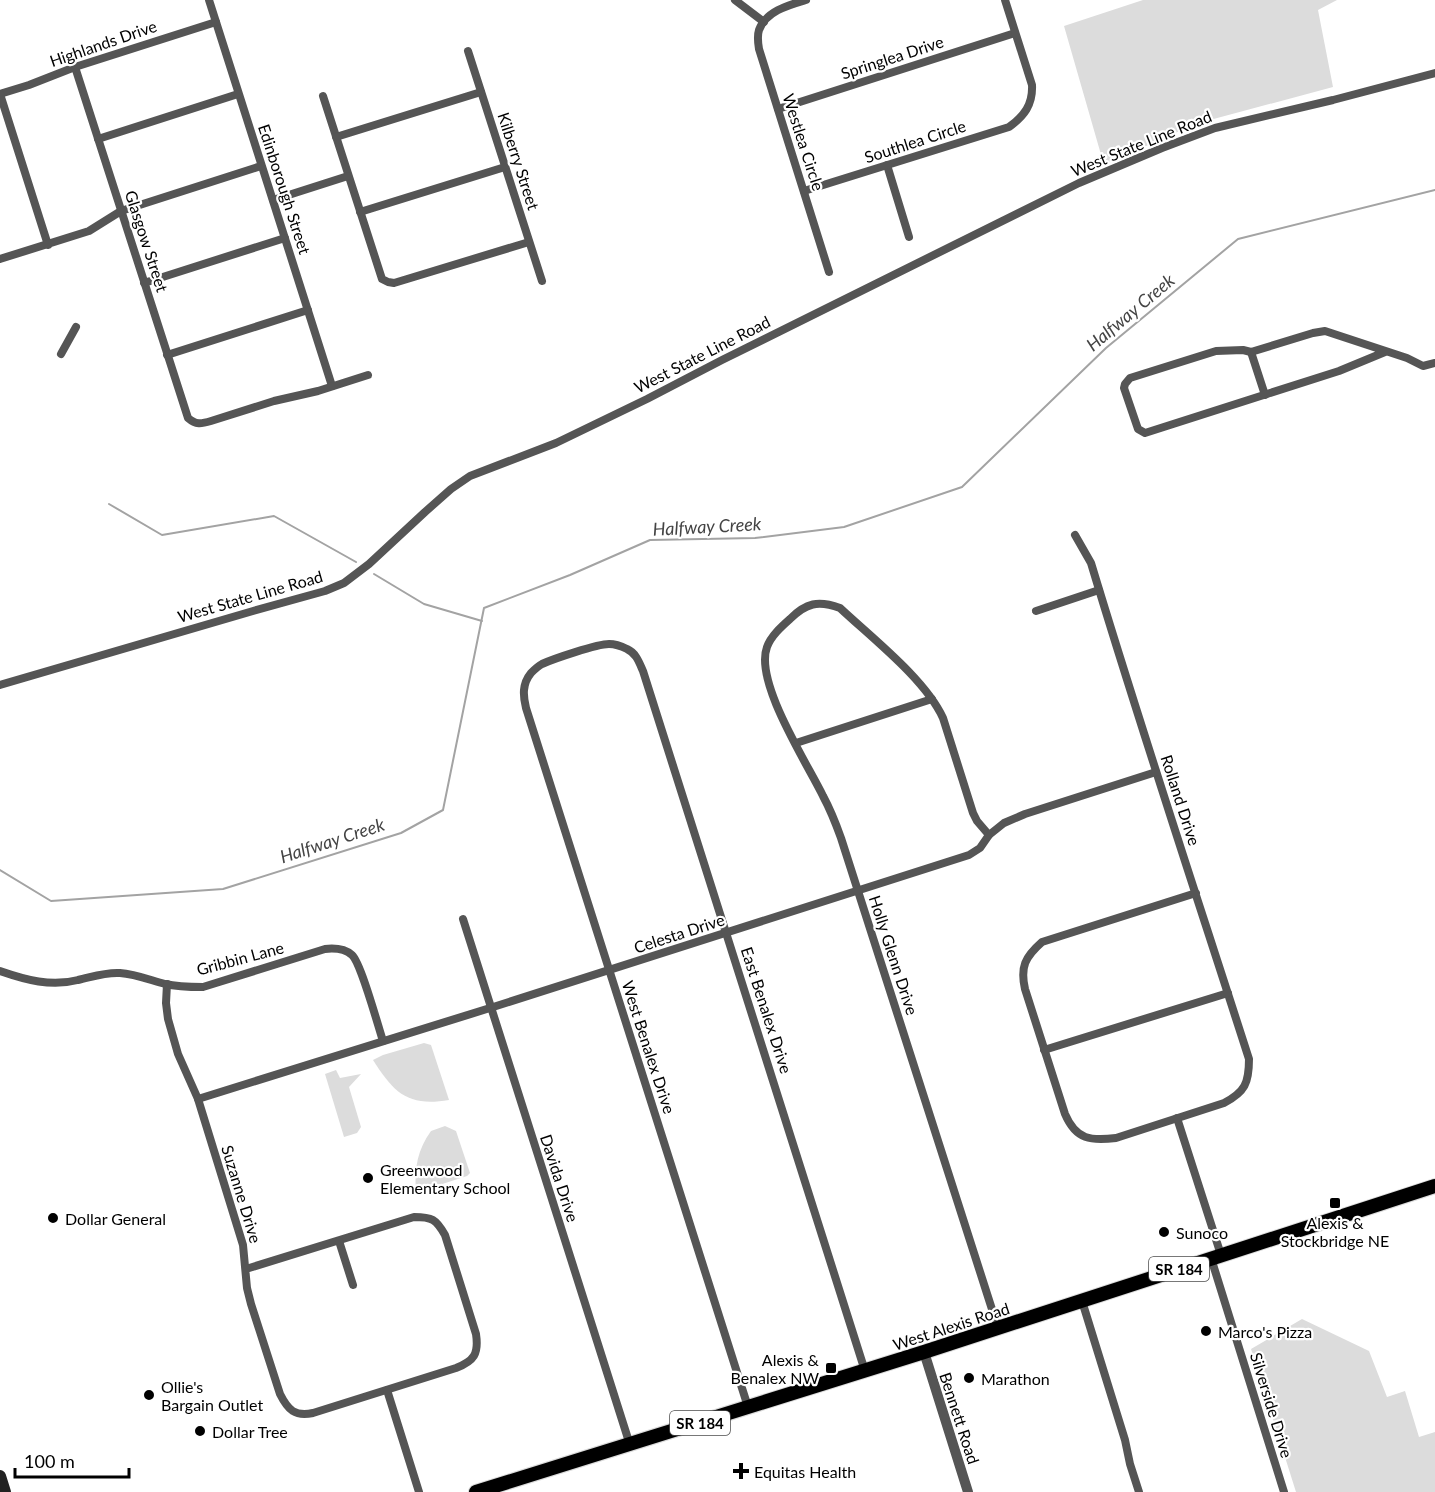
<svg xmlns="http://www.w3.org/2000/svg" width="1435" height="1492" font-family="Lato,sans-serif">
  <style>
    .green { fill: #dcdcdc }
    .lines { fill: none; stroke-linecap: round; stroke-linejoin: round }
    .stream { stroke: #a3a3a3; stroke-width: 2 }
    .primary-casing { stroke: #dbdbdb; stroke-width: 16 }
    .minor { stroke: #555; stroke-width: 8 }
    .tertiary { stroke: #555; stroke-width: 10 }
    .secondary { stroke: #222; stroke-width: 12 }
    .primary { stroke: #000; stroke-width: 14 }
    .poi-dot { fill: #000; stroke: #fff; stroke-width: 2 }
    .labels { text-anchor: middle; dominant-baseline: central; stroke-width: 4.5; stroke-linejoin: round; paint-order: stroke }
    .shield { fill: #fff; stroke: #4c4c4c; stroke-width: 1.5 }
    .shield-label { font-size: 15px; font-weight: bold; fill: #000 }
    .street-label { font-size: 16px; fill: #000; stroke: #fff }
    .poi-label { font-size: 16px; fill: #000; stroke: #fff; text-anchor: start }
    .water-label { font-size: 18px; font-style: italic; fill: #444; stroke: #fff }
  </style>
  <rect width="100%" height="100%" fill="#fff"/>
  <g class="green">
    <polygon points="1143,0 1337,0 1318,10 1333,87 1195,124 1104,165 1064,26"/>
    <path d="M424,1043l7,2 18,55c-41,7 -55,-7 -76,-40l10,-5z"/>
    <polygon points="336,1070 340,1078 361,1074 349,1087 361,1127 357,1133 344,1137 325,1074"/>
    <path d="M445,1126l11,5 14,42 -3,3 -37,12 -8,3 -6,-1c-2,-22 2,-41 15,-59z"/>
    <polygon points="1302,1319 1369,1351 1387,1397 1405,1391 1419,1437 1435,1432 1435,1492 1296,1492 1251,1349"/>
  </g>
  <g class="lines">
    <g class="stream">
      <polyline points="109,504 162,535 274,516 356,562"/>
      <polyline points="374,574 424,604 482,621"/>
      <polyline points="0,870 51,901 223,889 401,833 443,810 484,608 570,575 650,540 755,538 844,527 962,487 1106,348 1238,239 1435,190"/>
    </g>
    <g class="primary-casing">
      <polyline id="primary" points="476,1492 924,1352 1435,1186"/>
    </g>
    <g class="minor">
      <polyline points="209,0 332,386"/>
      <polyline points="735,0 764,22"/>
      <path d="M806,0c-17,5 -40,11 -47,30 -2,6 -1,13 0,19l70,223"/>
      <polyline points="468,51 542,281"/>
      <path d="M75,67l113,351c8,7 13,6 23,3l63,-20 44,-10 50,-16"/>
      <polyline points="0,94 29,85 75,67 216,22"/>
      <polyline points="0,94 48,245"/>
      <polyline points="323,96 382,279 388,282 394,283 529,242"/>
      <polyline points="778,109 1015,33"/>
      <polyline points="336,137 481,92"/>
      <polyline points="98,139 238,94"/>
      <polyline points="887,165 909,237"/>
      <path d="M804,191l205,-64c15,-11 24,-22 23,-42l-27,-85"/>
      <polyline points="273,200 348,176"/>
      <polyline points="360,212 505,167"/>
      <polyline points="0,259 89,231 121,211 261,166"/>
      <polyline points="144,283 285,238"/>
      <polyline points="1251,352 1265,395"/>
      <polyline points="1385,352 1339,371 1145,433 1138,429 1124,388 1125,384 1130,378 1216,351 1243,350 1251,352 1313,333 1325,331 1407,358 1423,366 1435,363"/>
      <polyline points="61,354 76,327"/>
      <polyline points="167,355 308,310"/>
      <path d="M1075,535l16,28c50,166 105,331 158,496 0,24 -4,33 -25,44l-108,35c-25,3 -40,2 -51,-24l-40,-125c-5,-22 0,-32 17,-47l154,-49"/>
      <polyline points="1036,611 1099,590"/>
      <polyline points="0,685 253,611 325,591 344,583 369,564 425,512 451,489 470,476 556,443 647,399 722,360 1079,183 1162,148 1215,128 1333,100 1435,73"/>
      <polyline points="796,743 932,699"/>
      <path d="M989,835l-12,-14 -4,-8 -30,-95c-18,-39 -71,-80 -103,-110 -22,-8 -34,-5 -50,11 -9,8 -19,17 -23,28 -13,35 40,116 56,149 7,13 13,28 18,42l157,490"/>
      <polyline points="463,919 630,1445"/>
      <path d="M0,971c26,9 51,16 78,9 14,-3 27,-8 42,-7 15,1 30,7 45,11 13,3 25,3 38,3l122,-38c9,-1 19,-1 27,6 9,8 26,71 31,86"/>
      <path d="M167,984l-1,19 2,16 10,35 20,45 45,146 4,43 4,16 29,90c8,16 15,23 33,19l143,-45c18,-7 23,-14 20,-34l-31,-99c-9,-16 -13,-18 -31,-18l-168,52"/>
      <polyline points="1044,1050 1228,993"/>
      <polyline points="198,1099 490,1008 969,855 980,848 989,835 1004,823 1025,814 1156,772"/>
      <polyline points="1177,1118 1221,1255"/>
      <polyline points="339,1241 353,1285"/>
      <polyline points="1211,1258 1284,1492"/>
      <polyline points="1082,1301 1125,1440 1130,1464 1139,1492"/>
      <polyline points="387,1390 419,1492"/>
      <path d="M748,1407l-222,-699c-3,-12 -4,-24 5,-35 3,-3 7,-7 11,-9 11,-5 55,-20 67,-20 6,0 12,2 18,5 9,4 12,13 16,22l222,700"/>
    </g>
    <polyline class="tertiary" points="924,1352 968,1492"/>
    <polyline class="secondary" points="0,1476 5,1492"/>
    <use href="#primary" class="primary"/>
  </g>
  <g class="poi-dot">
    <circle cx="368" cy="1178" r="6"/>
    <rect x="1329" y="1197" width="12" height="12" rx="3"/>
    <circle cx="53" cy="1218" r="6"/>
    <circle cx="1164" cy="1232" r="6"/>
    <circle cx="1206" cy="1331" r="6"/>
    <rect x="825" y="1362" width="12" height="12" rx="3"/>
    <circle cx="969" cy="1378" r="6"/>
    <circle cx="149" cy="1395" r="6"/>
    <circle cx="200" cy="1431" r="6"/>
    <path d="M738 1462h6v6h6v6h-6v6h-6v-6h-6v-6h6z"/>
  </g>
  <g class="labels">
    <g class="shield">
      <rect x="1149" y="1257" width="60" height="24" rx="4.5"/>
      <rect x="670" y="1411" width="60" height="24" rx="4.5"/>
    </g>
    <g class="shield-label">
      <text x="1179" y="1269">SR 184</text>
      <text x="700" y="1423">SR 184</text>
    </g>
    <g class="street-label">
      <text transform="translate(103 43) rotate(-19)">Highlands Drive</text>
      <text transform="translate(892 57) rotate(-18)">Springlea Drive</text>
      <text transform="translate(915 141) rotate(-18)">Southlea Circle</text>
      <text transform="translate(804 142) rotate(72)">Westlea Circle</text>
      <text transform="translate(1141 143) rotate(-22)">West State Line Road</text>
      <text transform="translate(519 161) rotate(72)">Kilberry Street</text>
      <text transform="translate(285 189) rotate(72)">Edinborough Street</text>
      <text transform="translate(147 241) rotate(72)">Glasgow Street</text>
      <text transform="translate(702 354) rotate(-27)">West State Line Road</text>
      <text transform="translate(250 596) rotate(-16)">West State Line Road</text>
      <text transform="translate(1181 800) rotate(72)">Rolland Drive</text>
      <text transform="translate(679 933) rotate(-18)">Celesta Drive</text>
      <text transform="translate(894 955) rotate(72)">Holly Glenn Drive</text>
      <text transform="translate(240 958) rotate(-15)">Gribbin Lane</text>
      <text transform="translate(767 1010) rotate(72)">East Benalex Drive</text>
      <text transform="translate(649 1047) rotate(72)">West Benalex Drive</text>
      <text transform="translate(560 1178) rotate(72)">Davida Drive</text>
      <text transform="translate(242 1194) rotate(73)">Suzanne Drive</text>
      <text transform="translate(951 1326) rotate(-18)">West Alexis Road</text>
      <text transform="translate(1272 1405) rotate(73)">Silverside Drive</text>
      <text transform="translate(960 1418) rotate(72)">Bennett Road</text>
    </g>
    <g class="poi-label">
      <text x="380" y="1169">Greenwood<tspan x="380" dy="18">Elementary School</tspan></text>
      <text x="65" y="1218">Dollar General</text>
      <text x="1335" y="1222" text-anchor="middle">Alexis &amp;<tspan x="1335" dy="18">Stockbridge NE</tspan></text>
      <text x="1176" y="1232">Sunoco</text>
      <text x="1218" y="1331">Marco's Pizza</text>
      <text x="819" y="1359" text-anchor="end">Alexis &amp;<tspan x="819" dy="18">Benalex NW</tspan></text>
      <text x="981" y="1378">Marathon</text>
      <text x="161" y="1386">Ollie's<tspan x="161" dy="18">Bargain Outlet</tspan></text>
      <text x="212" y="1431">Dollar Tree</text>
      <text x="754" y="1471">Equitas Health</text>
    </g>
    <g class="water-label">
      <text transform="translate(1130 312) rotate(-40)">Halfway Creek</text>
      <text transform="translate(707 526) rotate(-3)">Halfway Creek</text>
      <text transform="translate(332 840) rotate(-18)">Halfway Creek</text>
    </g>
  </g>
  <path d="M15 1468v9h114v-9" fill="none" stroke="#000000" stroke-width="3"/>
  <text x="24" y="1468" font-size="18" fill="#000000" stroke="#ffffff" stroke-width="4.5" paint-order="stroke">100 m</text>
</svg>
